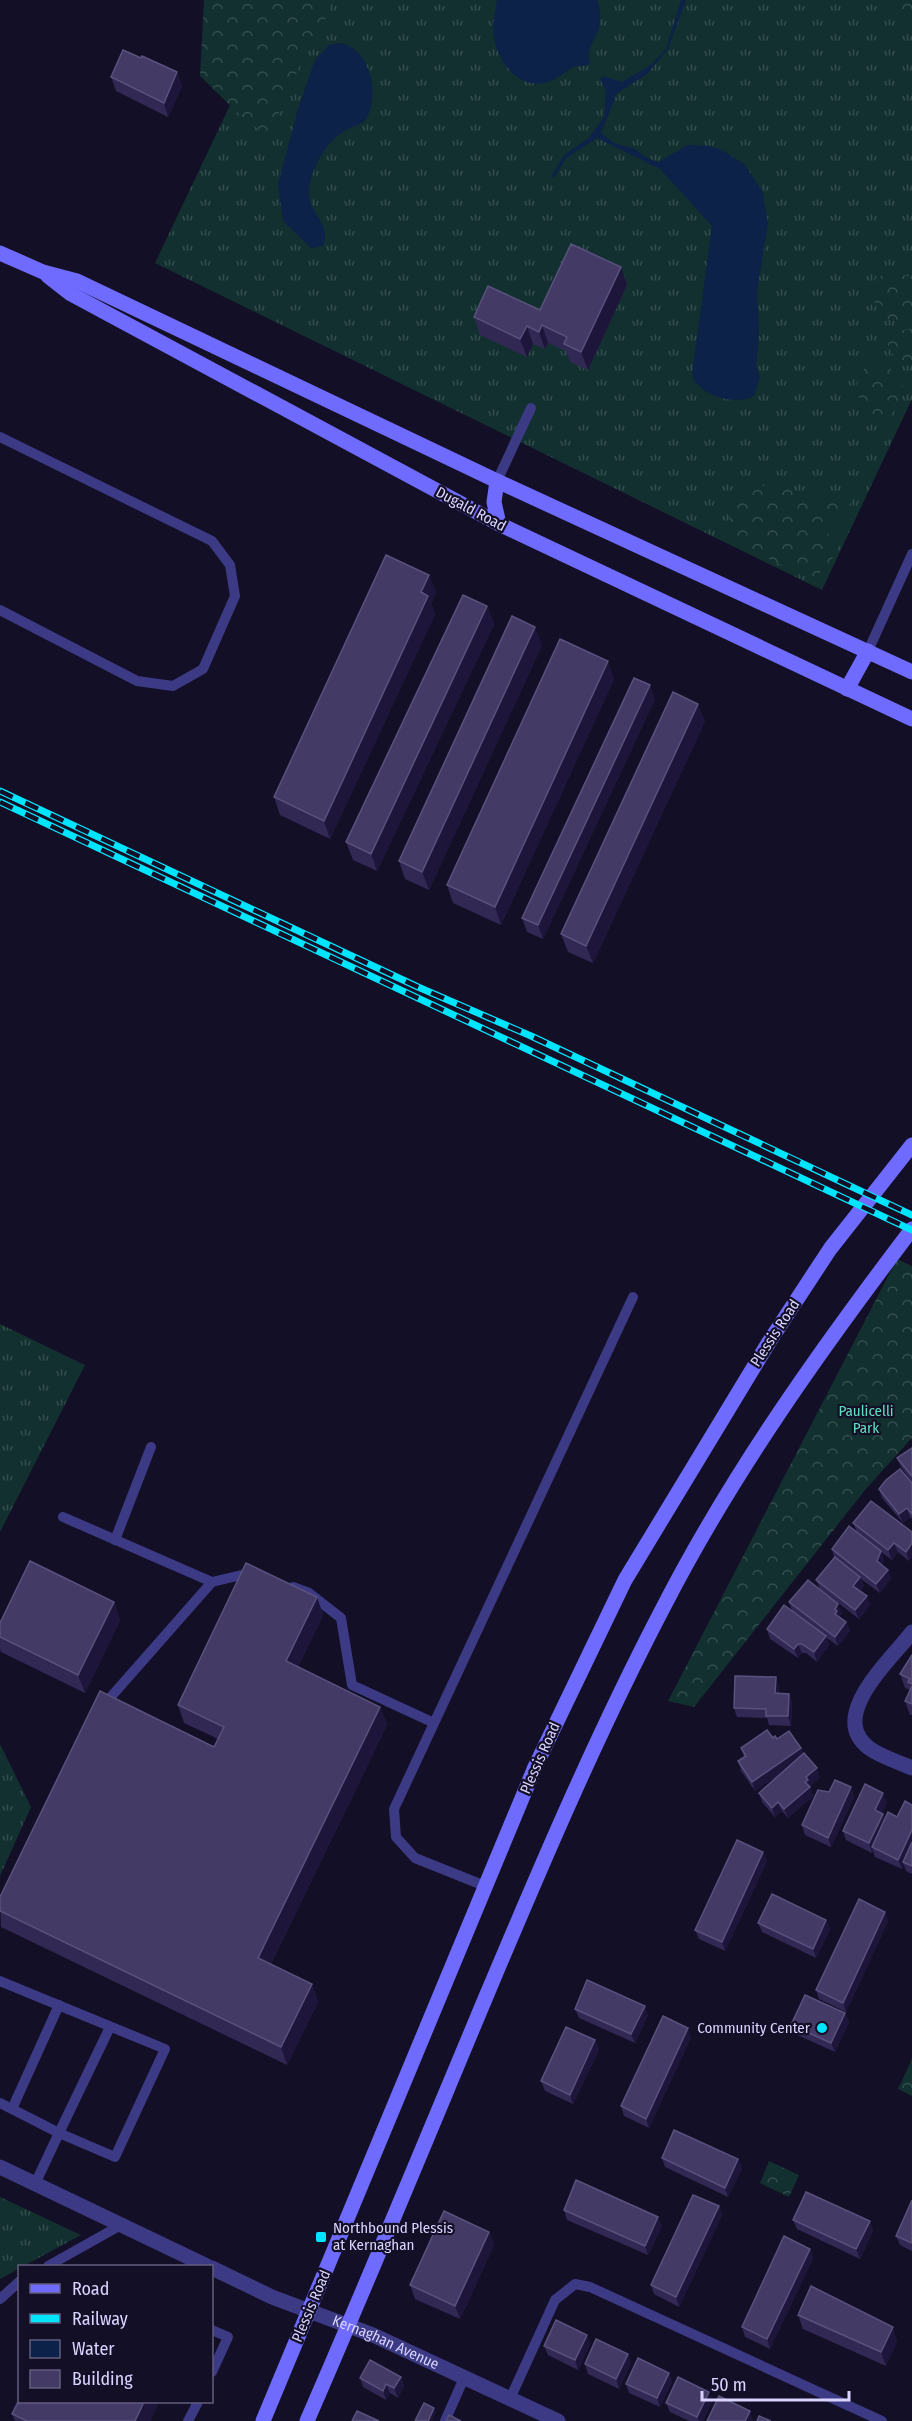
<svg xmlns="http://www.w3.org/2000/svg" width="912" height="2421" font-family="'Fira Sans Condensed',sans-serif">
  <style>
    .grass { fill: url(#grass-tufts) }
    .forest { fill: url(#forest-crowns) }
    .water { fill: #0c2248 }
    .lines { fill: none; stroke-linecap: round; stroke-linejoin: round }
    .service { stroke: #3d3a85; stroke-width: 10 }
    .minor { stroke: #3d3a85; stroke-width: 15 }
    .secondary { stroke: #6f6bff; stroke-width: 15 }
    .rail-casing { stroke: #00e5ff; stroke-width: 7 }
    .rail { stroke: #130f26; stroke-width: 4.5; stroke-dasharray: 14; stroke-linecap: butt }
    .wall { fill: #312854 }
    .shaded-wall { fill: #1d163a }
    .building { fill: #433a66; stroke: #5a527e; stroke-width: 1.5 }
    .poi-dot { fill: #00e5ff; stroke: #130f26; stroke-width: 2 }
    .labels { text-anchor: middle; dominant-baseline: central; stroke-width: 4.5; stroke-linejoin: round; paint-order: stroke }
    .street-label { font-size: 15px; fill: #d9d4ff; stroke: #130f26 }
    .park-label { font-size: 15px; fill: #5fe0c0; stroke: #130f26 }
    .poi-label { font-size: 15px; fill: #d9d4ff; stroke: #130f26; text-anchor: end }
  </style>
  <defs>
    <pattern id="grass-tufts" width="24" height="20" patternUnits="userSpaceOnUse" patternTransform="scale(1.5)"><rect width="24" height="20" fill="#12302f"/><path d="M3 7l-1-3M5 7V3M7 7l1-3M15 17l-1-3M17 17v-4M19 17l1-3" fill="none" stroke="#344d4e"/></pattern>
    <pattern id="forest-crowns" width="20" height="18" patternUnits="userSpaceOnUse" patternTransform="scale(1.5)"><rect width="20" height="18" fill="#12302f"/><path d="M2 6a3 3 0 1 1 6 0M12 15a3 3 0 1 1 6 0" fill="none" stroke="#344d4e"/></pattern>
  </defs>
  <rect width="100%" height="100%" fill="#130f26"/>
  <g class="grass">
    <polygon points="280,0 912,0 912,399 822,590 155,263"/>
    <polygon points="0,1324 85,1365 0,1532"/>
    <polygon points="0,1744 31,1807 0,1876"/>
    <polygon points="0,2197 81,2235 0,2279"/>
  </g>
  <g class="forest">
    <path d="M204,0h128c-5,23 -17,34 -27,54 -13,28 -21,56 -40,80l-22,-16 -43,-42z"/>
    <polygon points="885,0 912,0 912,16 904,20 886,7"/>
    <path d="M891,270l21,8v40l-21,3c-17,-12 -21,-22 -16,-42z"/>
    <polygon points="912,328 912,363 907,366 897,362 885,339 892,333"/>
    <path d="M878,364l14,6 11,16c-3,16 -9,28 -21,39l-22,-26 -5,-11 11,-23z"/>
    <path d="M759,486h19l36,10 18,-1 19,5 -3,11 -21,22 13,12c-9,16 -14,30 -33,32l-77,-37c-7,-27 8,-41 29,-54z"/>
    <polygon points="897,1259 912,1266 912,1438 865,1490 694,1707 668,1701"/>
    <polygon points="912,2059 912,2096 898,2089"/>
    <polygon points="769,2161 799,2175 789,2197 760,2183"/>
  </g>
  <g class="water">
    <path d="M497,0h100c12,37 -14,39 -7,64 -5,3 -12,1 -18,4 -10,5 -16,13 -28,15 -31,5 -50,-28 -51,-55 0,-9 3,-19 4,-28z"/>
    <path d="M681,0h5l-18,49 -22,26 -29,18 -16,40 13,10 21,6 10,8 13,5 30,-17 21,1 13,4 22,14 18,26 6,33 -11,68 2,42 -3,34 4,10 -6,19c-18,10 -57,0 -62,-22l20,-148 -52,-57 -63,-31 -31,20 -12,20 -3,-1 13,-22 25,-17 15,-21 2,-26 -6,-12 3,-3 19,6 29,-17 15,-16z"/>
    <path d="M339,43c30,3 43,52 27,76 -4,6 -13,7 -20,11 -19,11 -30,31 -36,52 -8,31 23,37 13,64l-12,2 -28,-27 -5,-37 20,-75 17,-49 14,-15z"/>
  </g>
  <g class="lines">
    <g class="service">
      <polyline points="0,437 212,541 230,565 235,596 203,669 173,686 137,681 0,610"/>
      <polyline points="497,481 531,408"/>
      <polyline points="868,651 912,554"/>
      <polyline points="63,1517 212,1582"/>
      <polyline points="115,1540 151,1447"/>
      <polyline points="293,1587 309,1593 341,1618 352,1685 434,1723"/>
      <polyline points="102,1707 212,1582 254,1572"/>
      <polyline points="485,1886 415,1858 396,1837 394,1809 633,1297"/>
      <polyline points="0,1981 165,2049 115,2157 59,2133 35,2184"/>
      <polyline points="0,2103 59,2133 110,2027"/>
      <polyline points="12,2109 59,2005"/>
      <polyline points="48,2266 121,2225"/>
      <polyline points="0,2299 20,2281"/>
      <polyline points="212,2330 228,2337 212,2372"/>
      <polyline points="510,2399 555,2300 575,2284 590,2287 882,2421"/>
      <polyline points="188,2421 198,2402"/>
      <polyline points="445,2421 464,2378"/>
    </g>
    <g class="minor">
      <path d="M912,1632c-22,29 -85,84 -43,116 12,9 30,14 43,20"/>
      <polyline points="0,2167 207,2266"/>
      <path id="s1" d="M212,2268l60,29 101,38 185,86"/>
    </g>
    <g class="secondary">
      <polyline points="0,253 43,272 77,281 497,481 912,672"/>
      <polyline points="48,276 71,294 499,524 912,719"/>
      <polyline points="497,481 494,502 499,524"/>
      <polyline points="847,689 868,651"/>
      <polyline points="263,2421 535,1767 625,1580 769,1342 830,1249 912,1145"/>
      <path d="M307,2421c61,-140 119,-281 178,-422 56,-133 112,-265 179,-393 69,-134 157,-257 248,-377"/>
    </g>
    <g class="rail-casing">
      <g id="rail">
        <polyline points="0,791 418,987 531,1036 912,1215"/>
        <polyline points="0,802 912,1230"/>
      </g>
    </g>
    <use href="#rail" class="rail"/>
  </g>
  <g class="wall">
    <polygon points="141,58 177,72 182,86 168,117 116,91 111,77"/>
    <polygon points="627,285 588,370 570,362 566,351 548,343 545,349 533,344 527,357 480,335 474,317 540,310"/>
    <polygon points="429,575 436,593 431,603 435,614 330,839 280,815 274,797"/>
    <polygon points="487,606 494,624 377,871 353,860 346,842"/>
    <polygon points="542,645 429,890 405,879 399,861"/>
    <polygon points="614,679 501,925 453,903 447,885"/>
    <polygon points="655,699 543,939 527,932 522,918"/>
    <polygon points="705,721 593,963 568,952 561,934"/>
    <polygon points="912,1448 912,1482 901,1467 897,1458"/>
    <polygon points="912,1483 912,1519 910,1517 903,1523 882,1498 879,1489"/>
    <polygon points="853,1523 912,1532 909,1561 898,1552 892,1560 881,1552 884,1560 882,1565 888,1570 891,1579 880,1593 861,1579 864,1586 860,1591 870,1605 859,1619 820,1589 816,1580 834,1557 832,1549 857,1532"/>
    <polygon points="317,1597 323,1615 298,1667 380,1707 387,1725 271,1964 312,1984 318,2002 287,2065 1,1927 0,1897 214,1747 218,1739 184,1723 178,1705"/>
    <polygon points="114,1602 120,1620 85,1693 1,1652 0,1649 0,1623"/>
    <polygon points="789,1602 842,1613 839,1616 840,1617 846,1622 850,1631 838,1646 827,1638 829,1645 817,1662 806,1653 802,1653 798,1658 770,1639 767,1629 792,1611"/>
    <polygon points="912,1655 912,1715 910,1715 905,1701 910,1690 905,1688 900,1674"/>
    <polygon points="779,1687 779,1693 789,1694 792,1703 791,1726 769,1725 767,1718 737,1717 734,1708"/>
    <polygon points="773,1738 801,1748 803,1754 820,1777 810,1786 813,1796 788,1818 782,1811 775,1817 762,1802 759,1793 783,1772 755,1791 741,1771 738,1761 744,1757 741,1748"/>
    <polygon points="851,1787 854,1797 831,1847 805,1835 802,1825 829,1792"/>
    <polygon points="887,1803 882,1813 883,1814 885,1819 897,1817 912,1805 912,1874 906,1871 904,1865 902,1869 875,1857 873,1851 872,1853 846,1840 843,1831"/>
    <polygon points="763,1852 767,1861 725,1951 699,1939 695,1930"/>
    <polygon points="885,1912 888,1921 846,2012 819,1999 816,1990"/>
    <polygon points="826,1920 830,1929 816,1958 762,1932 758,1923"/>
    <polygon points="575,2009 648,2015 635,2043 579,2018"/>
    <polygon points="845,2013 849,2022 835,2052 795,2034 791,2025"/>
    <polygon points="691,2037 649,2128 624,2116 621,2106"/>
    <polygon points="595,2040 599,2050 573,2104 545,2091 541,2081"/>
    <polygon points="662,2158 738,2159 742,2168 728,2197 665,2167"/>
    <polygon points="912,2200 912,2251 900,2245 896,2236"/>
    <polygon points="719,2206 722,2215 679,2307 654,2294 651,2285"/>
    <polygon points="564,2210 662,2226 648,2255 567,2220"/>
    <polygon points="793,2220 870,2221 873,2231 860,2259 797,2229"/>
    <polygon points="489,2232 494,2245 460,2319 415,2299 410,2285"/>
    <polygon points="810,2249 813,2258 770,2349 745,2337 742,2327"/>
    <polygon points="798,2315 897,2341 886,2366 803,2329"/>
    <polygon points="590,2344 578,2370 548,2355 544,2346"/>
    <polygon points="631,2363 619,2389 588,2374 585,2364"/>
    <polygon points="669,2373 672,2382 660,2407 629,2393 626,2384"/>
    <polygon points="401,2377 404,2386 398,2398 390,2393 386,2400 363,2387 360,2378"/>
    <polygon points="712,2401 703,2421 689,2421 670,2412 666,2403"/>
    <polygon points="159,2402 150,2421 15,2421 12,2414"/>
  </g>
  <g class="shaded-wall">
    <polygon points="177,72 182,86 168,117 164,103"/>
    <polygon points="621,267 627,285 588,370 581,352"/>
    <polygon points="542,325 548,343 545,349 539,332"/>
    <polygon points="527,326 533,344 527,357 520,339"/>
    <polygon points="429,575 436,593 431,603 435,614 330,839 324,821"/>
    <polygon points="487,606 494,624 377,871 371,854"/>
    <polygon points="535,627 542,645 429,890 422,872"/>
    <polygon points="608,661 614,679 501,925 495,907"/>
    <polygon points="650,685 655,699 543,939 538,925"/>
    <polygon points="698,704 705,721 593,963 586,946"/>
    <polygon points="907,1508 910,1517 903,1523 899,1514"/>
    <polygon points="894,1543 898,1552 892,1560 888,1550"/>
    <polygon points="912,1543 912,1557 909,1561 906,1552"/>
    <polygon points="881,1551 884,1560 880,1571 877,1561"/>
    <polygon points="888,1570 891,1579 880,1593 876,1584"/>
    <polygon points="860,1577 864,1586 857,1595 853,1586"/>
    <polygon points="867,1596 870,1605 859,1619 855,1610"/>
    <polygon points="317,1597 323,1615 292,1679 286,1661"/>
    <polygon points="114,1602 120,1620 85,1693 78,1675"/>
    <polygon points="838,1604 842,1613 839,1616 841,1620 835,1614 835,1609"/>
    <polygon points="846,1622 850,1631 838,1646 835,1637"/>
    <polygon points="826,1636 829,1645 817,1662 814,1652"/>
    <polygon points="798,1644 802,1653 798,1658 794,1649"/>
    <polygon points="776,1677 779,1687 778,1702 775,1693"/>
    <polygon points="789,1694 792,1703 791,1726 788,1716"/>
    <polygon points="380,1707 387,1725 265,1976 258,1958"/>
    <polygon points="801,1748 804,1757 755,1791 752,1782"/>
    <polygon points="817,1768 820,1777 810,1786 813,1796 788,1818 784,1809 805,1782 806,1777"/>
    <polygon points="851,1787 854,1797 831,1847 828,1838"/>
    <polygon points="883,1793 887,1803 879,1819 875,1810"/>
    <polygon points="778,1802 782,1811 775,1817 772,1808"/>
    <polygon points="883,1814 887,1823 872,1847 873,1851 872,1853 869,1843"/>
    <polygon points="912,1830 912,1847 903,1862 904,1865 902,1869 898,1860"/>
    <polygon points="763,1852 767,1861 725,1951 722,1942"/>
    <polygon points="885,1912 888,1921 846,2012 843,2003"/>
    <polygon points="826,1920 830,1929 816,1958 813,1949"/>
    <polygon points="312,1984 318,2002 287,2065 281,2047"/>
    <polygon points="645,2006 648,2015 635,2043 631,2034"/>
    <polygon points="845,2013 849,2022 835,2052 831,2043"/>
    <polygon points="688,2028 691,2037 649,2128 646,2119"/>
    <polygon points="595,2040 599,2050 573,2104 570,2095"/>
    <polygon points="738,2159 742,2168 728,2197 725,2188"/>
    <polygon points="719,2206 722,2215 679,2307 676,2297"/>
    <polygon points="658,2217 662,2226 648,2255 645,2246"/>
    <polygon points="870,2221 873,2231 860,2259 856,2249"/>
    <polygon points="489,2232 494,2245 460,2319 455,2306"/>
    <polygon points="810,2249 813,2258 770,2349 767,2339"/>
    <polygon points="893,2327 897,2341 886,2366 881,2352"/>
    <polygon points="587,2335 590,2344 578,2370 575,2360"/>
    <polygon points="628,2354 631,2363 619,2389 616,2379"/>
    <polygon points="669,2373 672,2382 660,2407 657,2398"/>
    <polygon points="401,2377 404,2386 398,2398 394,2388"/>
    <polygon points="386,2384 390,2393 386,2400 383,2391"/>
    <polygon points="709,2392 712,2401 703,2421 699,2421 697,2417"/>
    <polygon points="144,2402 159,2402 150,2421 135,2421"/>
    <polygon points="434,2408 436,2412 432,2421 428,2421"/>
    <polygon points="750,2411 753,2420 753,2421 745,2421"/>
  </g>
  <g class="building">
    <polygon points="123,50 141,58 142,56 177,72 164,103 111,77"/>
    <polygon points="571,244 621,267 581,352 564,344 567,337 542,325 539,332 527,326 520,339 474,317 488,286 540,310"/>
    <polygon points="386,555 429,575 421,592 428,596 324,821 274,797"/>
    <polygon points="463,595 487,606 371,854 346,842"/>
    <polygon points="512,616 535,627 422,872 399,861"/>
    <polygon points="560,639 608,661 495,907 447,885"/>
    <polygon points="634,678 650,685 538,925 522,918"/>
    <polygon points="673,692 698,704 586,946 561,934"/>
    <polygon points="912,1448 912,1476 897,1458"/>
    <polygon points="900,1469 912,1483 912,1514 907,1508 899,1514 879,1489 886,1480"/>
    <polygon points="871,1501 912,1532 912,1543 906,1552 894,1543 888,1550 853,1523"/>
    <polygon points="849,1526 881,1551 877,1561 888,1570 876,1584 832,1549"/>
    <polygon points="835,1557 860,1577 853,1586 867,1596 855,1610 816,1580"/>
    <polygon points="30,1561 114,1602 78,1675 0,1637 0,1623"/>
    <polygon points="246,1563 317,1597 286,1661 380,1707 258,1958 312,1984 281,2047 0,1911 0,1897 100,1691 214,1747 224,1727 178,1705"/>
    <polygon points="808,1580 838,1604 835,1609 837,1611 835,1614 846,1622 835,1637 789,1602"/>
    <polygon points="784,1605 826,1636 814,1652 802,1644 798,1644 794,1649 767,1629"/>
    <polygon points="912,1655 912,1684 908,1682 910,1679 900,1674"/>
    <polygon points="735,1676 776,1677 775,1693 789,1694 788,1716 766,1716 766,1709 734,1708"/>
    <polygon points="912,1686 912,1704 905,1701"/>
    <polygon points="767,1730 773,1738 775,1736 777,1739 789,1731 801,1748 752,1782 738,1761 746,1756 741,1748"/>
    <polygon points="804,1753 817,1768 806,1777 808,1780 805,1782 810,1787 784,1809 778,1802 772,1808 759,1793"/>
    <polygon points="835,1780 851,1787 828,1838 802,1825 818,1790 829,1792"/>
    <polygon points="865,1784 883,1793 875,1810 883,1814 869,1843 843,1831"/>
    <polygon points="905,1801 912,1805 912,1830 898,1860 872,1847 888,1812 897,1817"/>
    <polygon points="737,1840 763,1852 722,1942 695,1930"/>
    <polygon points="912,1842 912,1866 903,1862"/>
    <polygon points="772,1894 826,1920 813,1949 758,1923"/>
    <polygon points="859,1899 885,1912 843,2003 816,1990"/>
    <polygon points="587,1980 645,2006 631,2034 575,2009"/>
    <polygon points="805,1995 845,2013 831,2043 791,2025"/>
    <polygon points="663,2016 688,2028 646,2119 621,2106"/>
    <polygon points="566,2027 595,2040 570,2095 541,2081"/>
    <polygon points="674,2130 738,2159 725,2188 662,2158"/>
    <polygon points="576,2180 658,2217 645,2246 564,2210"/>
    <polygon points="806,2192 870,2221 856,2249 793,2220"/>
    <polygon points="693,2195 719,2206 676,2297 651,2285"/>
    <polygon points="912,2200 912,2243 896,2236"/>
    <polygon points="444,2211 489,2232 455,2306 410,2285"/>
    <polygon points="784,2236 810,2249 767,2339 742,2327"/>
    <polygon points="811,2286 893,2327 881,2352 798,2315"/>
    <polygon points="556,2320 587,2335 575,2360 544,2346"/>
    <polygon points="596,2339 628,2354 616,2379 585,2364"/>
    <polygon points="638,2358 669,2373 657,2398 626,2384"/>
    <polygon points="370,2360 401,2377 394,2388 386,2384 383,2391 360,2378"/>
    <polygon points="678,2377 709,2392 697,2417 666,2403"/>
    <polygon points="719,2396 750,2411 745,2421 707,2421"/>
    <polygon points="20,2398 20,2402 144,2402 135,2421 27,2421 12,2414"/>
    <polygon points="424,2403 434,2408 428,2421 415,2421"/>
    <polygon points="357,2411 379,2421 352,2421"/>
    <polygon points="449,2415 461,2421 446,2421"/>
    <polygon points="759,2416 771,2421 757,2421"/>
  </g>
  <g class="poi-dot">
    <circle cx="822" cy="2028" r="6"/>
    <rect x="315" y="2231" width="12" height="12" rx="3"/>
  </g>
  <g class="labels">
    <g class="street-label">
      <text transform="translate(471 509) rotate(28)">Dugald Road</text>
      <text transform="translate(775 1333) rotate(-57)">Plessis Road</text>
      <text transform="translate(540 1758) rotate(-66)">Plessis Road</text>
      <text transform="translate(311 2306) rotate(-67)">Plessis Road</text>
      <text stroke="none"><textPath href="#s1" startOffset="189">Kernaghan Avenue</textPath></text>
    </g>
    <g class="park-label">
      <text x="866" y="1411">Paulicelli<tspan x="866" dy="17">Park</tspan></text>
    </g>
    <g class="poi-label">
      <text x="810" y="2028">Community Center</text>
      <text x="333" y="2228" text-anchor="start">Northbound Plessis<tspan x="333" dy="17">at Kernaghan</tspan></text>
    </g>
  </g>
  <rect x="18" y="2265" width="195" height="138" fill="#130f26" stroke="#625e7d" stroke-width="1.5"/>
  <rect x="30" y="2284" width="30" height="9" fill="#6f6bff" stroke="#625e7d" stroke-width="1.5"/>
  <text x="72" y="2295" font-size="18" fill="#d9d4ff">Road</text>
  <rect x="30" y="2314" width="30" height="9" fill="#00e5ff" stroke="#625e7d" stroke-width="1.5"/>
  <text x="72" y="2325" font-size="18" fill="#d9d4ff">Railway</text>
  <rect x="30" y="2340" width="30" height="18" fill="#0c2248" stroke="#625e7d" stroke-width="1.5"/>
  <text x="72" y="2355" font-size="18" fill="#d9d4ff">Water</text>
  <rect x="30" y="2370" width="30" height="18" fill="#433a66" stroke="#625e7d" stroke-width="1.5"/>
  <text x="72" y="2385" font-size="18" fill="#d9d4ff">Building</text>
  <path d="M702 2391v9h147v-9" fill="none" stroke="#d9d4ff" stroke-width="3"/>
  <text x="711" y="2391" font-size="18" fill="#d9d4ff" stroke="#130f26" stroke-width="4.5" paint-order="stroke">50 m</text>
</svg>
